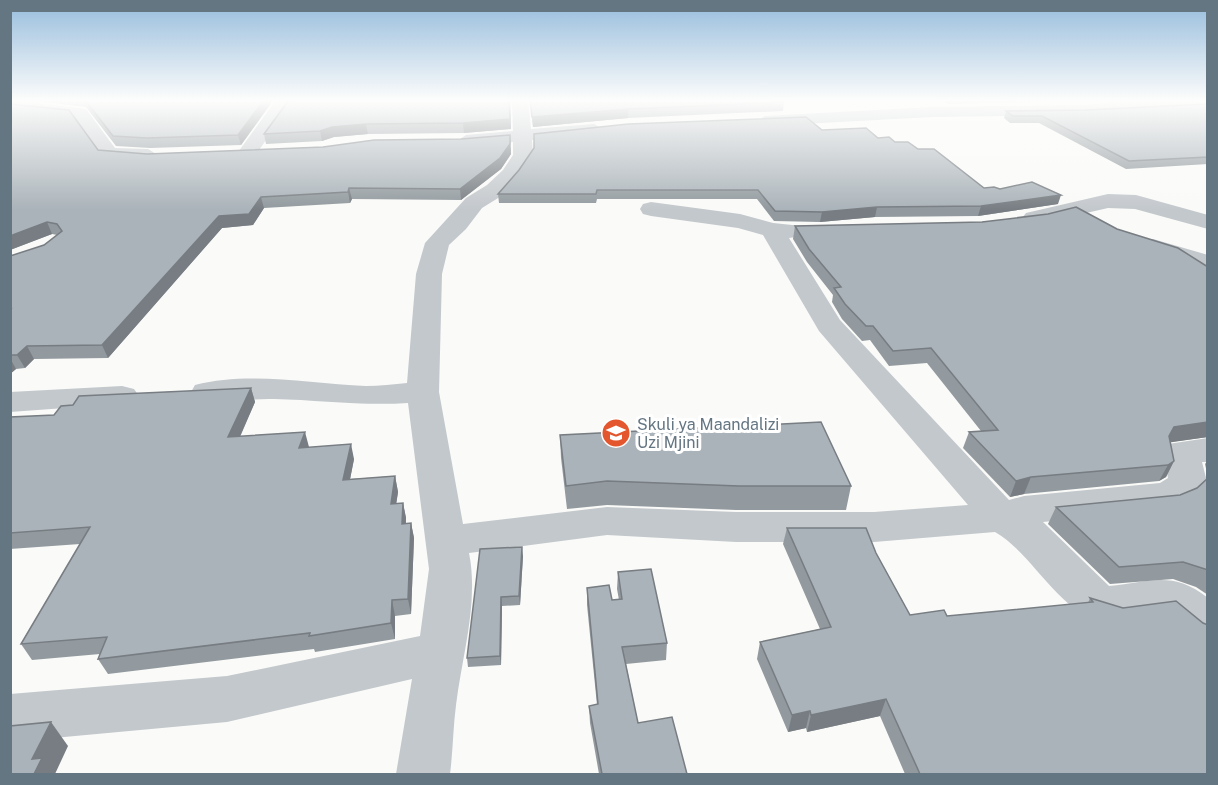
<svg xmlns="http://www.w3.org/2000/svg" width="1218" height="785" font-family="'Public Sans',sans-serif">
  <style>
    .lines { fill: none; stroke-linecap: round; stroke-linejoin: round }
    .minor { fill: #c3c8cc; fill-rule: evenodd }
    .wall { fill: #929a9f }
    .shaded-wall { fill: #777d82 }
    .building { fill: #aab3b9; stroke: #777d82; stroke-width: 1.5 }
    .labels { text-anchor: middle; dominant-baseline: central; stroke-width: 6; stroke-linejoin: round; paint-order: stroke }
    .poi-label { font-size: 16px; fill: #657683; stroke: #fff; text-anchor: start }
  </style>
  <rect width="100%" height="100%" fill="#fafaf8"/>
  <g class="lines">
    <g class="minor">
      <polygon points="10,100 86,109 115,148 148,149 158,155 148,161 102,158 74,117 10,110"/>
      <polygon points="280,100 301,100 286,111 255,156 241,156 238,152 241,148 274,103"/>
      <path d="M512,100h16l3,29 63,-5 9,5 -9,5 -62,6 1,15 -15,23 -15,17 -21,13 -16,21 -17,16 -7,29 -3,118 24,132 144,-17 129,5h138l94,-7 -149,-174 -56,-96 -25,-7 -87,-12 -8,-2 -3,-5 3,-5 8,-2 89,12 33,9 29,3 4,5 -4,5 -13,2 51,82 169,180 15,-4 136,-13 8,-5 -5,-26 5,-8 40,-6v24h-6l5,20c-9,15 -21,23 -37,27l-127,13 66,64c42,-4 64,-16 99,12v46l-16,-6 -26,-22c-18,2 -42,8 -60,6 -46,-6 -72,-68 -111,-90l-121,10h-138l-129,-7 -138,18c10,49 -7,103 -13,152 -3,23 -3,46 -6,69h-54l16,-95 -185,43 -217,20v-48l217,-18 193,-40 9,-67 -21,-166c-46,3 -89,-3 -134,-4 -26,-1 -53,6 -79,0l-4,-7 4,-7c55,-14 115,-1 171,1 13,0 28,-2 41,-3l9,-109 9,-31 41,-45 21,-13 16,-15 10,-15v-13l-47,5 -9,-6 9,-6 47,-4z"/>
      <polygon points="1140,100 1208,100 1208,108 1084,115 932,117 765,126 756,121 765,116 932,107 1084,105"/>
      <polygon points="1108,194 1136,195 1208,215 1208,229 1135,209 1108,208 1034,225 1026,223 1022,218 1026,213"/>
      <polygon points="1153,239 1208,255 1208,271 1144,251 1141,246 1144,241"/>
      <polygon points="122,386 134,389 139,396 134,403 10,412 10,392"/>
    </g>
  </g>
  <g class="wall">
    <polygon points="28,100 275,100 272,102 241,145 150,148 116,146 86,107"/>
    <polygon points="510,100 511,129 464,133 368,134 334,137 322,141 266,144 264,134"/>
    <polygon points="530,100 783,100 784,102 783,111 628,118 533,127"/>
    <polygon points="941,100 1100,100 948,104"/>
    <polygon points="1208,104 1208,164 1126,169 1039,123 1010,123 1004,118 1006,111 1086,110"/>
    <polygon points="822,130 878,138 918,149 984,188 1000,189 1058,204 978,216 875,217 820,222 774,221 757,199 597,199 596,203 499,203 498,194"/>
    <polygon points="510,135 511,154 501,169 461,200 352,199 350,203 264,208 253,225 222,228 108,358 34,359 25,368 16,369 10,374 10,256 44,245 57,235 52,234 10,250 98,150 147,154 323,147 461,139"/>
    <polygon points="795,226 1117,229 1208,267 1208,437 1170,442 1174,461 1166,477 1159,481 1024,494 1010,497 963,448 969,432 981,431 927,363 889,366 870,340 862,341 842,319 832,302 833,295 807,262 793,239"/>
    <polygon points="251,388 255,402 240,437 309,447 354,459 350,479 395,476 398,492 396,504 403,503 406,518 406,524 411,523 414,538 411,614 395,616 395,639 315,652 314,649 108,674 98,659 100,654 32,660 21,644 80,544 10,549 10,417 54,415 73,405"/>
    <polygon points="560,435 851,486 846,510 736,510 607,505 567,509 561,458"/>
    <polygon points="1208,460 1208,477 1205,464"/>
    <polygon points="1208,478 1208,595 1196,587 1173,579 1110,584 1048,524 1056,507 1180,495 1197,488"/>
    <polygon points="787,528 876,553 910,615 947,616 1088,603 1090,598 1123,608 1203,623 1208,774 905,774 880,716 807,732 806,728 788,732 757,659 760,642 820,629 783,544"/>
    <polygon points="523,556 520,605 502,606 501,665 468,667 467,658"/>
    <polygon points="618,572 667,643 666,660 626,664 638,723 687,774 599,774 590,723 589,706 597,705 587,605 587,588 612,600 619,600 617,589"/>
  </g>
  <g class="shaded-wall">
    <polygon points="264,100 275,100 272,102 241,145 238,135"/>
    <polygon points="510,100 511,129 464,133 463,123"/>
    <polygon points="628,109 628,118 533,127 532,117"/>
    <polygon points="366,124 368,134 334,137 322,141 320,131 332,127"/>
    <polygon points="510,135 511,154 501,169 461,200 460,189"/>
    <polygon points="349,188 352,199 350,203 348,192"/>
    <polygon points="1061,195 1058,204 978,216 981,206"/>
    <polygon points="261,197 264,208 253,225 222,228 108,358 102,345 219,216"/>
    <polygon points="877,207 875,217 820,222 822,212"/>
    <polygon points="47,222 52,234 10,250 10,236"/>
    <polygon points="27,346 34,359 25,368 17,355"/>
    <polygon points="10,358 16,369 10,374"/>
    <polygon points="251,388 255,402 233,452 228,437"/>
    <polygon points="1208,422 1208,437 1166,443 1174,427"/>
    <polygon points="305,432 309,447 304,463 299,448"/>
    <polygon points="351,444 354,459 347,495 343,480"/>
    <polygon points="1174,461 1166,477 1159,481 1168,465"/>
    <polygon points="395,476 398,492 394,519 391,504"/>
    <polygon points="1031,477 1024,494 1010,497 1016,481"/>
    <polygon points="403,503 406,518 405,539 402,524"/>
    <polygon points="411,523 414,538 411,614 408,599"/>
    <polygon points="522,547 523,556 520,605 519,596"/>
    <polygon points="501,597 502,606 501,665 500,656"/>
    <polygon points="392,600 395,616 395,639 391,623"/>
    <polygon points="886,699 880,716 807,732 811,715"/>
    <polygon points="810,711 806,728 788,732 792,715"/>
    <polygon points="51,722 68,746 55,774 34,774 32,759"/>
  </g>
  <g class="building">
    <polygon points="85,100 264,100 238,135 147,138 113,136"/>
    <polygon points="289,100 509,100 510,119 463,123 366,124 332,127 320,131 264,134 286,104"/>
    <polygon points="530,100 783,100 784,102 628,109 532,117"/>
    <polygon points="10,104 69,110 98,150 147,154 323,147 374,140 461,139 510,135 510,144 500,158 460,189 349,188 348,192 261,197 249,214 219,216 102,345 27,346 17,355 10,355 10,309 12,308 10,308 10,256 44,245 62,231 57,224 47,222 10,236"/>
    <polygon points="1208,104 1208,157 1129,161 1042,116 1013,116 1006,111 1086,110"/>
    <polygon points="806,117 822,130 866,128 878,138 889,137 895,142 908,142 918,149 934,149 984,188 994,187 1000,189 1032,182 1061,195 981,206 877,207 822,212 775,211 758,190 597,190 596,194 498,194 519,170 534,148 534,134 628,124"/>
    <polygon points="1076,207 1117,229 1178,248 1208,267 1208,422 1174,427 1169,436 1174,461 1168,465 1031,477 1016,481 969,432 998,430 931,348 893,351 873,326 866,326 845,304 834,288 841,287 809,249 795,226 982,222 1048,214"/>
    <polygon points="251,388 228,437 305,432 299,448 351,444 343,480 395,476 391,504 403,503 402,524 411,523 408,599 392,600 391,623 309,636 310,633 98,659 107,637 21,644 90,527 10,533 10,417 54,415 61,406 73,405 79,396"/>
    <polygon points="821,422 851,486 739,486 607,481 566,486 560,435"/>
    <polygon points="1208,478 1208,570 1183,562 1119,567 1056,507 1180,495 1197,488"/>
    <polygon points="787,528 866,528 876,553 910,615 944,610 947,616 1093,602 1090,598 1123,608 1176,601 1203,623 1208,625 1208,774 920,774 886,699 811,715 810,711 792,715 760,642 831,627"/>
    <polygon points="522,547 519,596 501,597 500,656 467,658 480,549"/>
    <polygon points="651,569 667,643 622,647 638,723 672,717 687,774 602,774 589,706 598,704 587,588 609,585 612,600 622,599 618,572"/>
    <polygon points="51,722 32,759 42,758 34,774 10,774 10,726"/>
  </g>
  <linearGradient id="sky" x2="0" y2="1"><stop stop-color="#96bcdc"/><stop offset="0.48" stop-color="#fdfdfc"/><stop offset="1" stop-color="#fdfdfc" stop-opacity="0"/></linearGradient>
  <rect width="1218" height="210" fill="url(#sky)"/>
  <defs>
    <g id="school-disc" transform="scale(1.5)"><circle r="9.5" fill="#e4572e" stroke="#fff"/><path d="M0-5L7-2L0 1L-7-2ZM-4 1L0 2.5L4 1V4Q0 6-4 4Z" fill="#fff"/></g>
  </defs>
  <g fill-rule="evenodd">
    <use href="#school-disc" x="616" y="433"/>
  </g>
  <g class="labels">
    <g class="poi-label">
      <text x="637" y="424">Skuli ya Maandalizi<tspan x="637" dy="18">Uzi Mjini</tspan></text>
    </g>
  </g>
  <rect width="1218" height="785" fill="none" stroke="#657683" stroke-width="24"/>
</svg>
